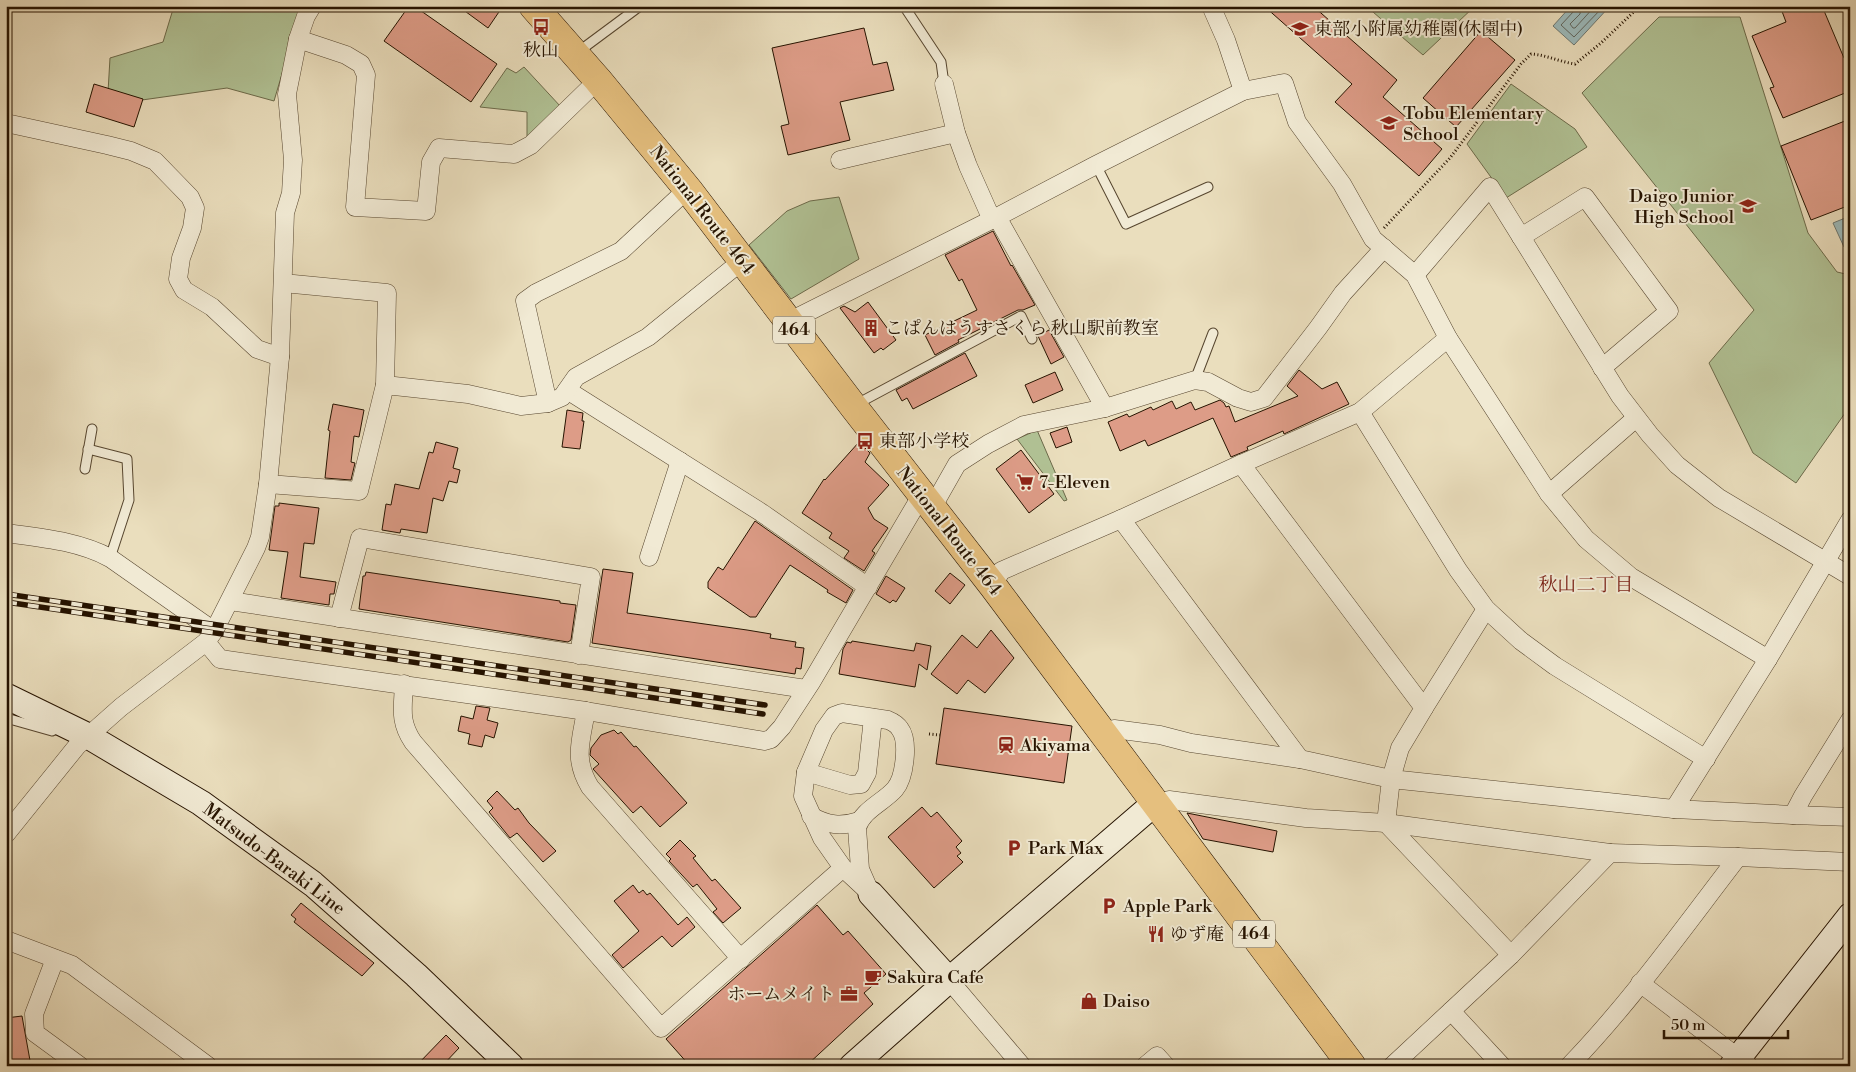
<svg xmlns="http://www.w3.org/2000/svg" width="1856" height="1072" font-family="'Libre Bodoni','Noto Serif JP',serif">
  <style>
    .green { fill: #b1c295; stroke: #6c6a4a }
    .water { fill: #9cbabb; stroke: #6d7770 }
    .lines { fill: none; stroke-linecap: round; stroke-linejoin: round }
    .shore { stroke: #61665e; stroke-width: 1 }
    .building { fill: #dd9c87; stroke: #261300 }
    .lane-casing { stroke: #57462f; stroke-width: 11 }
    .street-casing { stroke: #57462f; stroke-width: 19 }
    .secondary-casing { stroke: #261300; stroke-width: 27 }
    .highway-casing { stroke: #261300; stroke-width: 29 }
    .path { stroke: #261300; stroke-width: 3; stroke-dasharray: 1 2.5; stroke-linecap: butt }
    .lane { stroke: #f1ead4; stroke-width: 9 }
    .street { stroke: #f1ead4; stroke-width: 18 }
    .secondary { stroke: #f1ead4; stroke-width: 25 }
    .highway { stroke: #e5bf7e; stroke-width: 28 }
    .rail-casing { stroke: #261300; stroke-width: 5.5 }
    .rail { stroke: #f1ead4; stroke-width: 4; stroke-dasharray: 11; stroke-linecap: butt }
    .labels { text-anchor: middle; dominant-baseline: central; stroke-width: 4; stroke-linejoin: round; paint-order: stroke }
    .shield { fill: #f1ead4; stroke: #635440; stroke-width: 1 }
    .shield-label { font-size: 16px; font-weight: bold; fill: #261300 }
    .poi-label { font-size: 18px; fill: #261300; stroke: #f1ead4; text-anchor: start }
    .street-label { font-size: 18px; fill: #261300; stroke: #f1ead4 }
    .neighbourhood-label { font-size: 19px; fill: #7a1f14; stroke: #f1ead4 }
  </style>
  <rect width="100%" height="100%" fill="#eadebd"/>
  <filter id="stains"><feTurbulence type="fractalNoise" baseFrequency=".004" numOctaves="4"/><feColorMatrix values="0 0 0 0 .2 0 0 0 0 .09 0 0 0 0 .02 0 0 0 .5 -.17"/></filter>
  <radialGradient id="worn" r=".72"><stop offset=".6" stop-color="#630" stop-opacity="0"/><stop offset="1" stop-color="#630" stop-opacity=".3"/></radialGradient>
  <g class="green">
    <polygon points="174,6 302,6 274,101 227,88 142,100 108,92 110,58 163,42"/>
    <polygon points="1366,6 1475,6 1423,55"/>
    <polygon points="1659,17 1740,17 1808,233 1837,272 1850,275 1850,406 1796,483 1753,453 1709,363 1754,310 1582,93"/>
    <polygon points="524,67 561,107 527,138 527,112 480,107 507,68 516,73"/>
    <polygon points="1511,84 1575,129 1587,147 1506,198 1467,144"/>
    <polygon points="839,197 859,259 791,299 749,245 787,211 810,201"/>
    <polygon points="1037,430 1067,500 1064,501 1017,439"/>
  </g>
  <g class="water">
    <polygon points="1571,6 1610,6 1574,45 1553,26"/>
    <polygon points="1850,216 1850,245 1844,247 1833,223"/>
  </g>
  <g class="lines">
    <g class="shore">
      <polyline points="1575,6 1574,11 1561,25 1574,37 1604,6"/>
      <polyline points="1581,6 1580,14 1570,24 1573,28 1575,28 1595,6"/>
    </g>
  </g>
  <g class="building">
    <polygon points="409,6 414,6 497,64 471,102 384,41"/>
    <polygon points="458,6 503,6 488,28"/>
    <polygon points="1264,6 1313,6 1397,80 1383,97 1442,149 1419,176 1335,102 1352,84"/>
    <polygon points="1780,6 1822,6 1844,58 1850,56 1850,91 1783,118 1770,88 1774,87 1752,36 1786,22"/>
    <polygon points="864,28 873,65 887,62 894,90 840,102 850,140 788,155 781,126 789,124 772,48"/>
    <polygon points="1481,31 1515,60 1456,127 1423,98"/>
    <polygon points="94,84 143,99 134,127 86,112"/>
    <polygon points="1850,119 1850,205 1811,220 1781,146"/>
    <polygon points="993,231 1011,266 1012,265 1035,305 1023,310 1018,310 958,340 959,342 935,355 925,335 977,310 962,279 959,281 945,255"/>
    <polygon points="868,302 896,340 883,350 881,348 874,353 840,308 844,306 855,312"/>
    <polygon points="1049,330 1064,357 1051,364 1038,336"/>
    <polygon points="965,353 977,376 913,409 907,398 902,401 896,390"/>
    <polygon points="1299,370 1322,389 1337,382 1349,404 1284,434 1283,431 1247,447 1248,450 1231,457 1213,418 1148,446 1145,440 1120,451 1108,422 1127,414 1129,417 1151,407 1153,410 1172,401 1176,409 1191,402 1195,410 1220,400 1224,403 1226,407 1229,406 1235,422 1298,396 1287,386"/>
    <polygon points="1055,372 1063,390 1033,403 1025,385"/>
    <polygon points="333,404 364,410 359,437 354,436 351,462 355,463 351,480 325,478 330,431 328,430"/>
    <polygon points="567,410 583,413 582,421 584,421 580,449 562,447"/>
    <polygon points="1067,427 1072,442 1056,448 1050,433"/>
    <polygon points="436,442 458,448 453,468 460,470 457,483 449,481 443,501 433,498 427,533 401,529 400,533 382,530 386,504 391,505 395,484 419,489 429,452 433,453"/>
    <polygon points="859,442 870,453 865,462 889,485 868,508 874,519 888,528 872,551 875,553 864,571 844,558 849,551 829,538 832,533 802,513 824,479 825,480"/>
    <polygon points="1021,450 1054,494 1029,513 996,469"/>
    <polygon points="279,503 319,508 314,544 304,543 300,577 336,582 334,594 330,594 329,605 281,598 288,552 269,550 275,506 279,506"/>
    <polygon points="755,521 853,590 846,603 827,592 828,590 790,565 756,617 750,617 708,588 708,582 718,567 723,570"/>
    <polygon points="603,569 633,573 627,613 747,630 771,634 770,638 796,642 795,647 804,648 801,669 796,668 795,674 592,643"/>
    <polygon points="366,572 560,601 560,603 576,605 571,640 568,642 359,609 363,576 365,576"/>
    <polygon points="950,573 965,585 950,604 935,591"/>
    <polygon points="886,576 905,588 896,602 893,600 890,603 876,594"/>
    <polygon points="991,630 1014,658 985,693 968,680 957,694 931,674 962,635 977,648"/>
    <polygon points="852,641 914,651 916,643 931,646 927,670 919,664 915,687 839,674 843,649 847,642 851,643"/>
    <polygon points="476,706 490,708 487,720 498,723 494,738 485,735 482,747 468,744 470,734 458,731 461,716 473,719"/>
    <polygon points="944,708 1072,726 1064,783 936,764"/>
    <polygon points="614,730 618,734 621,732 634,747 636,746 687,803 660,827 641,806 633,813 593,769 599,764 590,755 591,748 601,735"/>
    <polygon points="497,791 515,810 518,808 529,823 556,851 543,862 517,833 510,838 489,812 493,808 487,801"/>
    <polygon points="922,807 931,817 937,812 962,841 956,847 961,853 957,856 963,862 934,888 888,837"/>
    <polygon points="1187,813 1277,831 1273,852 1203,839"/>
    <polygon points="680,840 696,856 693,858 712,881 715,879 741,908 723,923 713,912 717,909 697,884 693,887 669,861 671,859 666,854"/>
    <polygon points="633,885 639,893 643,890 647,895 650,893 678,925 687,917 695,927 672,947 662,936 623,968 612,955 639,931 614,901"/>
    <polygon points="301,903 374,963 362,976 294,922 296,919 291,915"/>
    <polygon points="817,905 843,935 848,931 886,974 864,993 873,1004 806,1066 690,1066 666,1039"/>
    <polygon points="22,1016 31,1066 8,1066 6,1018"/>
    <polygon points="446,1035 459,1048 442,1066 416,1066"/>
  </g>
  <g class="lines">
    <g class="lane-casing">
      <g id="lane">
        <polyline points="904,6 941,62 944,84"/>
        <polyline points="578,52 640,6"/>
        <polyline points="1096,165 1126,224 1208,187"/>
        <polyline points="1195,380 1213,333"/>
        <polyline points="855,405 1021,316 1032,339"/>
        <polyline points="88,449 127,459 129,500 110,558"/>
        <polyline points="85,469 92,429"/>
        <polyline points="6,718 52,731 56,729"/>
      </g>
    </g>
    <g class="street-casing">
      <g id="street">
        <polyline points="1211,6 1226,40 1243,91"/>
        <polyline points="298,39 346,55 361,64 366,75 355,207 426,211 431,162 439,148 514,154 531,145 598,80"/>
        <polyline points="944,84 956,133 968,166 992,220"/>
        <polyline points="6,123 107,145 131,151 155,161 190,197 195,208 192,228 181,258 178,279 184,290 212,307 257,349 280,357"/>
        <polyline points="840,160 956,133"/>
        <polyline points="997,217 1105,408"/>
        <polyline points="1521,237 1585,197 1669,311 1602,368"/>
        <polyline points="1415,275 1490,187 1620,396 1650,435 1677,465 1719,498 1850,576"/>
        <polyline points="283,283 387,293 385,385"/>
        <polyline points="788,322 997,217 1096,165 1243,91 1284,83 1297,122 1342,184 1373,239 1415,275 1448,338 1549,494 1586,539 1631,577 1768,659"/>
        <polyline points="1448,338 1360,412 1241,464 1424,708 1400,748 1391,779 1674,809"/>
        <polyline points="567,390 762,513 868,587"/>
        <polyline points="548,403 525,301 536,293 621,251 679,197 690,192"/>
        <polyline points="1360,412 1458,570 1486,609 1521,641 1555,666 1706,759"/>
        <polyline points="268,484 359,491 385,385 468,394 521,406 548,403 562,397 576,377 648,337 743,260"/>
        <polyline points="1549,494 1636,418"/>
        <polyline points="932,508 957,464 988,444 1024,425 1105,408 1195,380 1208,382 1238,398 1251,402 1264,398 1318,328 1343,293 1384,248"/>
        <polyline points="1121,519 1300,759 1391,779 1386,823 1511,955"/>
        <polyline points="1850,520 1768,659 1674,809 1793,815 1803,796 1850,720"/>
        <path d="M6,533c36,5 72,8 104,25l104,73"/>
        <polyline points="649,557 680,461"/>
        <polyline points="993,586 1001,571 1121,519 1241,464"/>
        <polyline points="230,601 806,689"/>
        <polyline points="339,618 360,538 591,577 579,655"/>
        <polyline points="206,642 220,659 586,711 764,741 771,739 782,727 812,681 921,496"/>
        <path d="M404,684c-1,24 -5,37 9,58l248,286 182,-160"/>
        <polyline points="1424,708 1486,609"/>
        <path d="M586,711c-5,30 -13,48 4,76l151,172"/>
        <path d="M842,713l46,7c5,2 9,4 12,9 9,12 5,48 -5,60 -11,13 -33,21 -38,39l3,41 11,25 -28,-26 -21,-30 -19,-42 3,-24 18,-42 10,-14z"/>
        <polyline points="1114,729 1160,735 1191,743 1300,759"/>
        <polyline points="806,772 850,785 861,784 867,773 873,718"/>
        <polyline points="1169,800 1306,818 1386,823 1610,853"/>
        <polyline points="1793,815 1850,817"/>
        <path d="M811,816c16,9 30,11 48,5"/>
        <polyline points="6,834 77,746 121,707 206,642 214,631 256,548 260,537 268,484 280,357 285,213 291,193 293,160 287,94 298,39 306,16 312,6"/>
        <polyline points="1738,857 1850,862"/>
        <polyline points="6,940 72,965 208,1066"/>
        <polyline points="55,959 34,1014 35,1033 80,1066"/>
        <polyline points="949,980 1022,1066"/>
        <polyline points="1640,983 1749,1066"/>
        <polyline points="1145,1066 1157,1056 1166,1066"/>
        <polyline points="1392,1066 1451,1011"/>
        <path d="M1502,1066l-51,-55 60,-56 99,-102 128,4c-54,70 -107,145 -169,209"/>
      </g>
    </g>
    <g class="secondary-casing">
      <g id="secondary">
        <polyline points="6,696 88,736 201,803 313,884 416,975 511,1066"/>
        <polyline points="871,894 949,980"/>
        <polyline points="852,1066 949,980 1155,803"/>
        <polyline points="1732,1066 1850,916"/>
      </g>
    </g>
    <g class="highway-casing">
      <polyline id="highway" points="533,6 598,80 690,192 853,406 993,586 1352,1066"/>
    </g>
    <g class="path">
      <path d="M1384,228l66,-70 71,-94 10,-10c16,1 29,8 44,10l26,-21 39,-37"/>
      <polyline points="929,734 940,735"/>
    </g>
    <use href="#lane" class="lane"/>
    <use href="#street" class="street"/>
    <use href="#secondary" class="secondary"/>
    <use href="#highway" class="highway"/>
    <g class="rail-casing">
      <g id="rail">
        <polyline points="6,594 765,705"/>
        <polyline points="6,602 763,714"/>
      </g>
    </g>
    <use href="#rail" class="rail"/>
  </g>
  <defs>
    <g id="bus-bare" transform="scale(1.35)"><path d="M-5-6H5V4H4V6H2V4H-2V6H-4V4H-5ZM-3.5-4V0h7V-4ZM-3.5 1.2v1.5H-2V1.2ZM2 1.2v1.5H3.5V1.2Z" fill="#8f2418" stroke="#f1ead4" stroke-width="2.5" paint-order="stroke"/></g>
    <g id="school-bare" transform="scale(1.35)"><path d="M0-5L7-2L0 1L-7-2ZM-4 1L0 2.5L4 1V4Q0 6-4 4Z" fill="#8f2418" stroke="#f1ead4" stroke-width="2.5" paint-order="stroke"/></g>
    <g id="building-bare" transform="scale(1.35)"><path d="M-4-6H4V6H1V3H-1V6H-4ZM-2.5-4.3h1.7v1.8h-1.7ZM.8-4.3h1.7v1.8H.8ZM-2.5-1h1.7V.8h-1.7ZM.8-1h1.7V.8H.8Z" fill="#8f2418" stroke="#f1ead4" stroke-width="2.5" paint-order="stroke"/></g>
    <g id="supermarket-bare" transform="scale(1.35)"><path d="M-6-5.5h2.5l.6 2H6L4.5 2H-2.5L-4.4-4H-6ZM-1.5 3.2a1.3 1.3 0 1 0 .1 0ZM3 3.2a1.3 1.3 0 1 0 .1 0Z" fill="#8f2418" stroke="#f1ead4" stroke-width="2.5" paint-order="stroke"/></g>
    <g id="station-bare" transform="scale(1.35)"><path d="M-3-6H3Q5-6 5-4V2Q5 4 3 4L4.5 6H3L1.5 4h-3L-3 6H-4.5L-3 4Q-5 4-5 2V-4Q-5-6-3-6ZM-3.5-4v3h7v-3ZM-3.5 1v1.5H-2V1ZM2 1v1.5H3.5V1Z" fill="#8f2418" stroke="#f1ead4" stroke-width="2.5" paint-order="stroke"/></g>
    <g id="parking-bare" transform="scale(1.35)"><path d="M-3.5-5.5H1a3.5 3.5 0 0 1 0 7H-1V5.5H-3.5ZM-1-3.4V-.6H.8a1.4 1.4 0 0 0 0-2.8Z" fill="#8f2418" stroke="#f1ead4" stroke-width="2.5" paint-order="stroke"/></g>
    <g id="restaurant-bare" transform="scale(1.35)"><path d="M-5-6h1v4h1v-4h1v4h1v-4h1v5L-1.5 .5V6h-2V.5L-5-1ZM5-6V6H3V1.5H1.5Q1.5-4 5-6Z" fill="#8f2418" stroke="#f1ead4" stroke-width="2.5" paint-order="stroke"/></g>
    <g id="cafe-bare" transform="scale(1.35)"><path d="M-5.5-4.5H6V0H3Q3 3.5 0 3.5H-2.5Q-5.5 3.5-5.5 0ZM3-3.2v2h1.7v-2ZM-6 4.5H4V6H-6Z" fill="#8f2418" stroke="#f1ead4" stroke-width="2.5" paint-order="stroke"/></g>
    <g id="office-bare" transform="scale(1.35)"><path d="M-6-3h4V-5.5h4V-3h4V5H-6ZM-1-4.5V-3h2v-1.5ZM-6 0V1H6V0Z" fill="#8f2418" stroke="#f1ead4" stroke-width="2.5" paint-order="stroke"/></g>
    <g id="shop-bare" transform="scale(1.35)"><path d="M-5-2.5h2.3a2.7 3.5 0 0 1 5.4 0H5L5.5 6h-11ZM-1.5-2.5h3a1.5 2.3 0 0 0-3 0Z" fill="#8f2418" stroke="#f1ead4" stroke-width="2.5" paint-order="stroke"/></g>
  </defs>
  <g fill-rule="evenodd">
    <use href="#bus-bare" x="541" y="27"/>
    <use href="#school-bare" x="1300" y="29"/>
    <use href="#school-bare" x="1389" y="123"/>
    <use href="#school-bare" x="1748" y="206"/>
    <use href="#building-bare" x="871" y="328"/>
    <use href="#bus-bare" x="865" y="441"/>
    <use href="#supermarket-bare" x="1025" y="482"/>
    <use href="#station-bare" x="1006" y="745"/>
    <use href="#parking-bare" x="1014" y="848"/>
    <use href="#parking-bare" x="1109" y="906"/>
    <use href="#restaurant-bare" x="1156" y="934"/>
    <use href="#cafe-bare" x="873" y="977"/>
    <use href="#office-bare" x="849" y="994"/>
    <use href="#shop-bare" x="1089" y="1001"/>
  </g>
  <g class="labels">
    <g class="shield">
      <rect x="773" y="316.5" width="42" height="27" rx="4"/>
      <rect x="1233" y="920.5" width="42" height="27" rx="4"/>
    </g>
    <g class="shield-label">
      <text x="794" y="330">464</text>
      <text x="1254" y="934">464</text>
    </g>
    <g class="poi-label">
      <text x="1314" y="29">東部小附属幼稚園(休園中)</text>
      <text x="541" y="50" text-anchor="middle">秋山</text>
      <text x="1403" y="113">Tobu Elementary<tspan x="1403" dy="21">School</tspan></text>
      <text x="1734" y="196" text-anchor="end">Daigo Junior<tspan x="1734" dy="21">High School</tspan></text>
      <text x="885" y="328">こぱんはうすさくら 秋山駅前教室</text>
      <text x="879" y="441">東部小学校</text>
      <text x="1039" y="482">7-Eleven</text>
      <text x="1020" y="745">Akiyama</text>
      <text x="1028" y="848">Park Max</text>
      <text x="1123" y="906">Apple Park</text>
      <text x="1170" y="934">ゆず庵</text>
      <text x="887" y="977">Sakura Cafe</text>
      <text x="835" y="994" text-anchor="end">ホームメイト</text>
      <text x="1103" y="1001">Daiso</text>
    </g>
    <g class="street-label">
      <text transform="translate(702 210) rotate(52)">National Route 464</text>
      <text transform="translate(949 531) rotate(52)">National Route 464</text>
      <text transform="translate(274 859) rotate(37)">Matsudo-Baraki Line</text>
    </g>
    <g class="neighbourhood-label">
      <text x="1586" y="585">秋山二丁目</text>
    </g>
  </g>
  <rect width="1856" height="1072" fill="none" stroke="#eadebd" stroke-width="25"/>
  <rect x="8" y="8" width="1841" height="1057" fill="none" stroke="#261300" stroke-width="2.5"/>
  <rect x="12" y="12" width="1831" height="1047" fill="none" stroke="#261300"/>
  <path d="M1664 1030v8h124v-8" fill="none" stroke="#261300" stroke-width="2.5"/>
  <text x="1671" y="1030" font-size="15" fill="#261300" stroke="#f1ead4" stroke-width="4" paint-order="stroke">50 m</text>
  <rect width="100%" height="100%" filter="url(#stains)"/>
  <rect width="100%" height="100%" fill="url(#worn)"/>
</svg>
